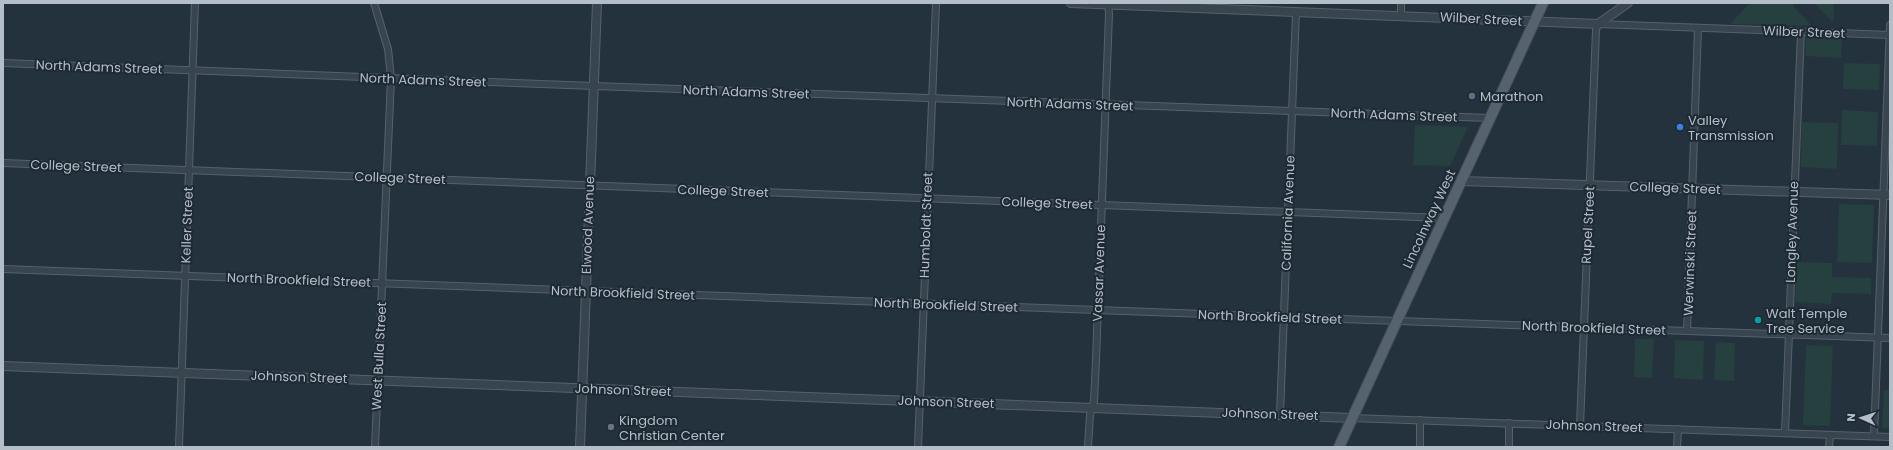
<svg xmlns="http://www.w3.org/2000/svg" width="1893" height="450" font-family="Poppins,sans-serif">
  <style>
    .green { fill: #263f3f }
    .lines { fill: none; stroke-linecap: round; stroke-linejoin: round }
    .minor-casing { stroke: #56616c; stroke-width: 8 }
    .tertiary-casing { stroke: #56616c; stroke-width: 10 }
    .primary-casing { stroke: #414d57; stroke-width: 12 }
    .minor { stroke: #38444e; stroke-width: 6 }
    .tertiary { stroke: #38444e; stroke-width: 8 }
    .primary { stroke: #56636e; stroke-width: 10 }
    .service-dot { fill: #5c6f8a; stroke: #1d2933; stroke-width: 1.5 }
    .shop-dot { fill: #3f7fe0; stroke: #1d2933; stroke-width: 1.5 }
    .culture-dot { fill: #0f9aa8; stroke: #1d2933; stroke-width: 1.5 }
    .worship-dot { fill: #6b7280; stroke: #1d2933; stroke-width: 1.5 }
    .labels { text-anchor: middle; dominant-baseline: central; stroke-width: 4; stroke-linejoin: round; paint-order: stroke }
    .street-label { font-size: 13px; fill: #b4bec9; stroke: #1d2933 }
    .poi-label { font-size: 13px; fill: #b4bec9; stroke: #1d2933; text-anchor: start }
  </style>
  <rect width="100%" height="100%" fill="#24323e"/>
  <g class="green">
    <polygon points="1750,3 1757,4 1795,3 1793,6 1812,26 1730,24"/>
    <polygon points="1814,3 1834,3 1833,22"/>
    <polygon points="1806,38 1842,39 1841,58 1805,56"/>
    <polygon points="1844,63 1880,64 1879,90 1843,89"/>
    <polygon points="1842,110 1878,112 1877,146 1841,145"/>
    <polygon points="1802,122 1838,123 1837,169 1801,167"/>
    <polygon points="1415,125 1468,127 1450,166 1413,165"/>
    <polygon points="1839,204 1874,205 1872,263 1837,262"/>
    <polygon points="1797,262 1832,263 1832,277 1871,278 1871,294 1832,293 1831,304 1795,302"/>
    <polygon points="1635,339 1654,339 1652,378 1634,377"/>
    <polygon points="1675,340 1704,341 1703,380 1674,378"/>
    <polygon points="1716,342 1735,343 1734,381 1714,380"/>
    <polygon points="1806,345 1833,346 1830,426 1803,425"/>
    <polygon points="1884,390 1890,390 1890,428 1882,428"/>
  </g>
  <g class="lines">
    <g class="minor-casing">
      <g id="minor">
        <polyline points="374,3 388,49 391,78 375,447"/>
        <polyline points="1401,16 1401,3"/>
        <polyline points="3,63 594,86 1490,118"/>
        <polyline points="3,163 1444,218"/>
        <polyline points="3,269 1284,317 1890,338"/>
        <polyline points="1687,331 1698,28"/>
        <polyline points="1280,414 1296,12"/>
        <polyline points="1352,418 1890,437"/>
        <polyline points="1580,426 1596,30 1598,24 1890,35"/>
        <polyline points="1785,433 1801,31"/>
        <polyline points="1874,436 1890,25"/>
        <polyline points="179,447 195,3"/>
        <polyline points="918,447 936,3"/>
        <polyline points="1088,447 1090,415 1094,401 1096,360 1109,14 1108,3"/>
        <polyline points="1420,447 1420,420"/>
        <polyline points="1509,447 1509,423"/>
        <polyline points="1677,447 1678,429"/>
        <polyline points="1829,447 1830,435"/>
      </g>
    </g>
    <g class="tertiary-casing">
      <g id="tertiary">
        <polyline points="1071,3 1598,24 1628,3"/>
        <polyline points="1461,181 1890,195"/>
        <polyline points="3,366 1352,418"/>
        <polyline points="580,447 597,3"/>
      </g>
    </g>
    <g class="primary-casing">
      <polyline id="primary" points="1339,447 1543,3"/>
    </g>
    <use href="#minor" class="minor"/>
    <use href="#tertiary" class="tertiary"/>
    <use href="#primary" class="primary"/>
  </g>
  <circle class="service-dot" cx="1472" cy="96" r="4"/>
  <circle class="shop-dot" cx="1680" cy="127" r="4"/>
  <circle class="culture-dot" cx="1758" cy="320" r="4"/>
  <circle class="worship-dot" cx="611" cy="427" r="4"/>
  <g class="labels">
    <g class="street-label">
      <text transform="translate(1481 19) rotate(3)">Wilber Street</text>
      <text transform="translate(1804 32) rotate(2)">Wilber Street</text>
      <text transform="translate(99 67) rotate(2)">North Adams Street</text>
      <text transform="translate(423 80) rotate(2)">North Adams Street</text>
      <text transform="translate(746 92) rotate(2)">North Adams Street</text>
      <text transform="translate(1070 104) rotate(2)">North Adams Street</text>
      <text transform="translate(1394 115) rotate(2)">North Adams Street</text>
      <text transform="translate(76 166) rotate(2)">College Street</text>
      <text transform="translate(400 178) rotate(2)">College Street</text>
      <text transform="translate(1675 188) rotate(2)">College Street</text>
      <text transform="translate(723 191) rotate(2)">College Street</text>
      <text transform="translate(1047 203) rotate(2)">College Street</text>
      <text transform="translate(1288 213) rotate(-88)">California Avenue</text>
      <text transform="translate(1429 219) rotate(-65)">Lincolnway West</text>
      <text transform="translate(187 225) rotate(-88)">Keller Street</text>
      <text transform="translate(588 225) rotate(-88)">Elwood Avenue</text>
      <text transform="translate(926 225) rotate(-88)">Humboldt Street</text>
      <text transform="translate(1588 225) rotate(-87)">Rupel Street</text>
      <text transform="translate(1792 232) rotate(-88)">Longley Avenue</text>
      <text transform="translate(1690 263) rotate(-88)">Werwinski Street</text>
      <text transform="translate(1099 273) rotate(-88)">Vassar Avenue</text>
      <text transform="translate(299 280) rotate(2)">North Brookfield Street</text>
      <text transform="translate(623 293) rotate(2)">North Brookfield Street</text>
      <text transform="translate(946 305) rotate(2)">North Brookfield Street</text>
      <text transform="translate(1270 317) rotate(2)">North Brookfield Street</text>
      <text transform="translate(1594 328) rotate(2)">North Brookfield Street</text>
      <text transform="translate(379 356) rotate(-87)">West Bulla Street</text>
      <text transform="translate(299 377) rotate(2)">Johnson Street</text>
      <text transform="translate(623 390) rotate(2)">Johnson Street</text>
      <text transform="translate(946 402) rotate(2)">Johnson Street</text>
      <text transform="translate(1270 414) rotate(2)">Johnson Street</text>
      <text transform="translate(1594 426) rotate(2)">Johnson Street</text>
    </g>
    <g class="poi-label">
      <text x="1480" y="96">Marathon</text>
      <text x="1688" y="120">Valley<tspan x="1688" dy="15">Transmission</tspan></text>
      <text x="1766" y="313">Walt Temple<tspan x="1766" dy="15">Tree Service</tspan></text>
      <text x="619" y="420">Kingdom<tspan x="619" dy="15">Christian Center</tspan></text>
    </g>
  </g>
  <rect width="1893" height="450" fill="none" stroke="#b4bec9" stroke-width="8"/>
  <g transform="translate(1861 418) rotate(273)" stroke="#1d2933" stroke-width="3" paint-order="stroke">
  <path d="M0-3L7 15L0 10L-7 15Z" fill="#b4bec9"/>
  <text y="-6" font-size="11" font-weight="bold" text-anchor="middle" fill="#b4bec9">N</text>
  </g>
</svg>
